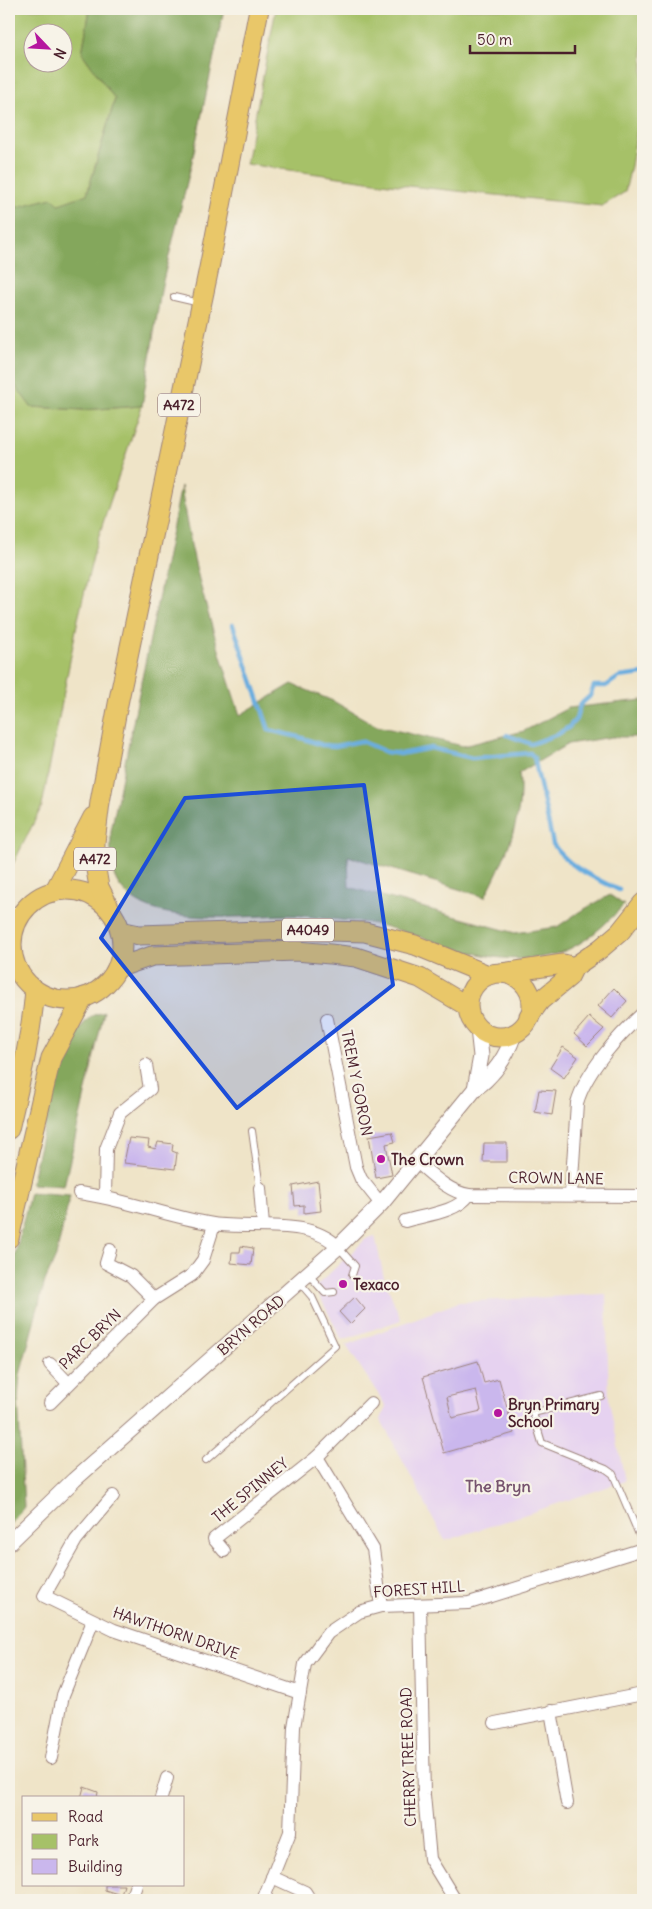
<svg xmlns="http://www.w3.org/2000/svg" width="652" height="1909" font-family="Delius,sans-serif">
  <style>
    .built { fill: #e6d2f0 }
    .green { fill: #a6c168; stroke: #78704a; fill-rule: evenodd }
    .forest { fill: #84a75c; stroke: #676344 }
    .lines { fill: none; stroke-linecap: round; stroke-linejoin: round }
    .stream { stroke: #6aaddf; stroke-width: 4.5 }
    .building { fill: #cab7ed; fill-rule: evenodd }
    .service-casing { stroke: #9c827a; stroke-width: 8 }
    .minor-casing { stroke: #9c827a; stroke-width: 14 }
    .tertiary-casing { stroke: #9c827a; stroke-width: 17 }
    .primary-casing { stroke: #9c827a; stroke-width: 21 }
    .service { stroke: #fff; stroke-width: 6 }
    .minor { stroke: #fff; stroke-width: 12 }
    .tertiary { stroke: #fff; stroke-width: 15 }
    .primary { stroke: #e9c769; stroke-width: 19 }
    .marked { fill: #1d4ed8; fill-opacity: 0.2; stroke: #1d4ed8; stroke-width: 4; stroke-linejoin: round }
    .poi-dot { fill: #b5179e; stroke: #f7f3e8; stroke-width: 2 }
    .labels { text-anchor: middle; dominant-baseline: central; stroke-width: 4.5; stroke-linejoin: round; paint-order: stroke }
    .shield { fill: #f7f3e8; stroke: #7e5f64; stroke-width: 1 }
    .shield-label { font-size: 14px; font-weight: bold; fill: #4a1f2b }
    .street-label { font-size: 15px; fill: #4a1f2b; stroke: #f7f3e8 }
    .poi-label { font-size: 15px; font-weight: bold; fill: #4a1f2b; stroke: #f7f3e8; text-anchor: start }
    .neighbourhood-label { font-size: 16px; font-weight: bold; fill: #77546f; stroke: #f7f3e8 }
  </style>
  <rect width="100%" height="100%" fill="#f7f3e8"/>
  <filter id="ink" filterUnits="userSpaceOnUse"><feTurbulence type="fractalNoise" baseFrequency=".02" numOctaves="2"/><feDisplacementMap in="SourceGraphic" scale="10" xChannelSelector="R" yChannelSelector="G"/><feConvolveMatrix kernelMatrix="1 2 1 2 8 2 1 2 1" color-interpolation-filters="sRGB"/></filter>
  <filter id="wash" filterUnits="userSpaceOnUse"><feTurbulence type="fractalNoise" baseFrequency=".0096" numOctaves="4" result="noise"/><feDisplacementMap in="SourceGraphic" scale="20" xChannelSelector="R" yChannelSelector="G"/><feGaussianBlur stdDeviation="1.12" result="paint"/><feColorMatrix in="noise" values="0 0 0 0 0 0 0 0 0 0 0 0 0 0 0 0 0 1.4 0 .05"/><feComposite in="paint" operator="in"/></filter>
  <g filter="url(#wash)">
    <rect width="100%" height="100%" fill="#efe4c8"/>
    <g class="built">
      <polygon points="375,1236 384,1278 401,1320 342,1340 319,1295 313,1289 366,1239"/>
      <polygon points="606,1294 609,1401 625,1481 445,1541 381,1420 386,1406 346,1345 459,1302"/>
    </g>
    <g class="green">
      <path d="M9,9h81l-8,44 33,46 -59,200 -25,108 52,3 59,-4 -46,138 -18,75 -36,187 -29,58 -4,2zM32,32h30v30h-30z"/>
      <polygon points="276,9 643,9 643,92 631,166 625,192 602,206 389,184 246,164"/>
    </g>
    <g class="forest">
      <polygon points="90,9 224,9 191,166 162,285 142,406 83,410 31,407 9,377 9,209 52,198 59,204 87,194 115,99 82,53"/>
      <path d="M181,486c10,79 34,153 59,229l52,-31 41,17 44,25 86,20 61,-15 44,-23 75,-8v37h-31l-44,7 -49,29c6,44 -14,85 -34,124l-137,-41 1,31 166,46 42,-6 22,-15 31,-17 14,10c-24,25 -46,46 -81,52 -58,10 -113,-21 -169,-33 -13,-3 -27,-3 -41,-5 -15,-1 -30,-4 -45,-4 -40,1 -119,9 -152,-14 -29,-19 -25,-40 -25,-70z"/>
      <path d="M104,1012l-40,174 -33,-2c11,-44 27,-136 58,-166 4,-4 10,-4 15,-6z"/>
      <polygon points="30,1193 70,1196 56,1256 45,1281 20,1375 18,1399 24,1507 9,1526 9,1280"/>
    </g>
    <g class="lines">
      <g class="stream">
        <path d="M233,625l36,105 30,7 23,8 13,1 26,-5 25,11 14,2 31,-6 41,10 58,-5 4,4 19,87c16,24 40,33 66,46"/>
        <polyline points="507,735 531,744 558,734 569,727 576,719 580,705 590,696 594,686 606,686 619,677 643,674"/>
      </g>
    </g>
    <g id="blocks">
      <g class="building">
        <polygon points="614,988 627,1001 612,1018 598,1006"/>
        <polygon points="589,1017 604,1029 587,1046 574,1034"/>
        <polygon points="563,1047 578,1057 564,1078 550,1068"/>
        <polygon points="539,1090 556,1091 552,1115 535,1112"/>
        <polygon points="392,1132 395,1142 386,1144 392,1175 376,1178 369,1136"/>
        <polygon points="129,1138 149,1140 148,1147 156,1149 158,1142 173,1144 172,1151 177,1153 175,1169 124,1163"/>
        <polygon points="484,1143 507,1143 507,1162 483,1162"/>
        <polygon points="318,1181 321,1211 304,1213 304,1205 295,1206 293,1186"/>
        <polygon points="241,1246 253,1248 251,1265 231,1263 232,1252 240,1252"/>
        <polygon points="355,1297 365,1309 350,1324 339,1312"/>
        <path d="M478,1361l6,22 15,-4 15,54 -70,20 -21,-76zM476,1390l5,21 -29,7 -5,-21z"/>
        <polygon points="84,1787 98,1792 97,1798 81,1798"/>
        <polygon points="105,1885 124,1885 121,1895 105,1890"/>
      </g>
    </g>
  </g>
  <g filter="url(#ink)">
    <use href="#blocks" fill-opacity="0" stroke="#9c827a" stroke-width="1"/>
    <g class="lines">
      <g class="service-casing">
        <g id="service">
          <polyline points="174,297 200,303"/>
          <polyline points="252,1131 260,1188"/>
          <polyline points="338,1247 355,1266 352,1275"/>
          <polyline points="308,1274 325,1293 334,1292"/>
          <polyline points="601,1396 533,1413 542,1443 606,1469 613,1474 643,1544"/>
          <polyline points="206,1460 335,1346 312,1297 299,1282"/>
        </g>
      </g>
      <g class="minor-casing">
        <g id="minor">
          <polyline points="9,915 25,910"/>
          <polyline points="9,965 19,971"/>
          <polyline points="327,1019 356,1167 361,1179 381,1204"/>
          <path d="M417,1162c15,13 32,30 52,33l174,1"/>
          <polyline points="260,1188 263,1226"/>
          <path d="M79,1193c46,6 89,24 134,31 38,6 97,-7 125,23"/>
          <path d="M571,1194l6,-91c9,-32 42,-68 66,-90"/>
          <polyline points="105,1196 106,1149 120,1113 150,1089 146,1065"/>
          <path d="M405,1221c19,-6 51,-8 64,-26"/>
          <polyline points="110,1250 106,1263 131,1276 154,1299"/>
          <polyline points="50,1364 68,1383"/>
          <polyline points="50,1403 154,1299 192,1275 203,1260 214,1225"/>
          <polyline points="317,1457 373,1549 381,1606"/>
          <polyline points="113,1496 76,1540 44,1596 114,1630 300,1693"/>
          <polyline points="224,1551 214,1539 317,1457 371,1403"/>
          <polyline points="420,1605 424,1795 430,1859 455,1900"/>
          <polyline points="551,1711 567,1803"/>
          <polyline points="495,1723 643,1694"/>
          <polyline points="51,1758 63,1695 93,1621"/>
          <polyline points="161,1798 167,1778"/>
          <polyline points="272,1877 305,1892 310,1900"/>
          <polyline points="131,1900 136,1885"/>
          <polyline points="263,1900 290,1832 294,1727 305,1664 328,1633 359,1612 381,1606 469,1603 643,1549"/>
        </g>
      </g>
      <g class="tertiary-casing">
        <g id="tertiary">
          <polyline points="475,1089 481,1056 478,1029"/>
          <path d="M9,1543l65,-63 264,-233 43,-43 94,-115c19,-14 32,-33 39,-55"/>
        </g>
      </g>
      <g class="primary-casing">
        <g id="primary">
          <circle cx="67" cy="945" r="55"/>
          <polyline points="54,892 93,817"/>
          <polyline points="112,913 99,887 95,864 95,842 100,802 118,704 209,268 259,9"/>
          <polyline points="120,931 139,935 291,930 365,932 415,945 488,975"/>
          <polyline points="117,968 152,956 296,951 330,954 356,957 420,978 467,1006"/>
          <polyline points="502,973 563,964 574,967"/>
          <circle cx="500" cy="1005" r="32"/>
          <polyline points="529,1016 540,1001 569,977 574,967 600,949 620,932 643,903"/>
          <path d="M9,1129c11,-47 22,-91 26,-139"/>
          <polyline points="9,1238 51,1058 84,997"/>
        </g>
      </g>
      <use href="#service" class="service"/>
      <use href="#minor" class="minor"/>
      <use href="#tertiary" class="tertiary"/>
      <use href="#primary" class="primary"/>
    </g>
  </g>
  <path class="marked" d="M364,785l29,200 -156,123 -136,-170 84,-140z"/>
  <g class="poi-dot">
    <circle cx="381" cy="1159" r="5"/>
    <circle cx="343" cy="1284" r="5"/>
    <circle cx="498" cy="1413" r="5"/>
  </g>
  <g class="labels">
    <g class="shield">
      <rect x="158" y="393.5" width="42" height="23" rx="4"/>
      <rect x="74" y="847.5" width="42" height="23" rx="4"/>
      <rect x="282" y="918.5" width="52" height="23" rx="4"/>
    </g>
    <g class="shield-label">
      <text x="179" y="405">A472</text>
      <text x="95" y="859">A472</text>
      <text x="308" y="930">A4049</text>
    </g>
    <g class="street-label">
      <text transform="translate(357 1083) rotate(79)">TREM Y GORON</text>
      <text transform="translate(556 1178) rotate(1)">CROWN LANE</text>
      <text transform="translate(251 1325) rotate(-41)">BRYN ROAD</text>
      <text transform="translate(90 1339) rotate(-44)">PARC BRYN</text>
      <text transform="translate(250 1490) rotate(-39)">THE SPINNEY</text>
      <text transform="translate(419 1589) rotate(-4)">FOREST HILL</text>
      <text transform="translate(176 1633) rotate(19)">HAWTHORN DRIVE</text>
      <text transform="translate(408 1757) rotate(-92)">CHERRY TREE ROAD</text>
    </g>
    <g class="poi-label">
      <text x="391" y="1159">The Crown</text>
      <text x="353" y="1284">Texaco</text>
      <text x="508" y="1404">Bryn Primary<tspan x="508" dy="17">School</tspan></text>
    </g>
    <g class="neighbourhood-label">
      <text x="498" y="1486">The Bryn</text>
    </g>
  </g>
  <rect width="652" height="1909" fill="none" stroke="#f7f3e8" stroke-width="30"/>
  <rect x="22" y="1796" width="162" height="90" fill="#f7f3e8" stroke="#b29e9c"/>
  <rect x="32" y="1813" width="25" height="8" fill="#e9c769" stroke="#b29e9c"/>
  <text x="68" y="1822" font-size="15" fill="#4a1f2b">Road</text>
  <rect x="32" y="1834" width="25" height="15" fill="#a6c168" stroke="#b29e9c"/>
  <text x="68" y="1846" font-size="15" fill="#4a1f2b">Park</text>
  <rect x="32" y="1859" width="25" height="15" fill="#cab7ed" stroke="#b29e9c"/>
  <text x="68" y="1872" font-size="15" fill="#4a1f2b">Building</text>
  <g transform="translate(48 48) rotate(115)"><circle r="24" fill="#f7f3e8" stroke="#b29e9c"/>
  <path d="M0-4L9 19L0 12L-9 19Z" fill="#b5179e"/>
  <text y="-8" font-size="14" font-weight="bold" text-anchor="middle" fill="#4a1f2b">N</text>
  </g>
  <path d="M470 45v8h105v-8" fill="none" stroke="#4a1f2b" stroke-width="2.5"/>
  <text x="477" y="45" font-size="15" fill="#4a1f2b" stroke="#f7f3e8" stroke-width="4" paint-order="stroke">50 m</text>
</svg>
